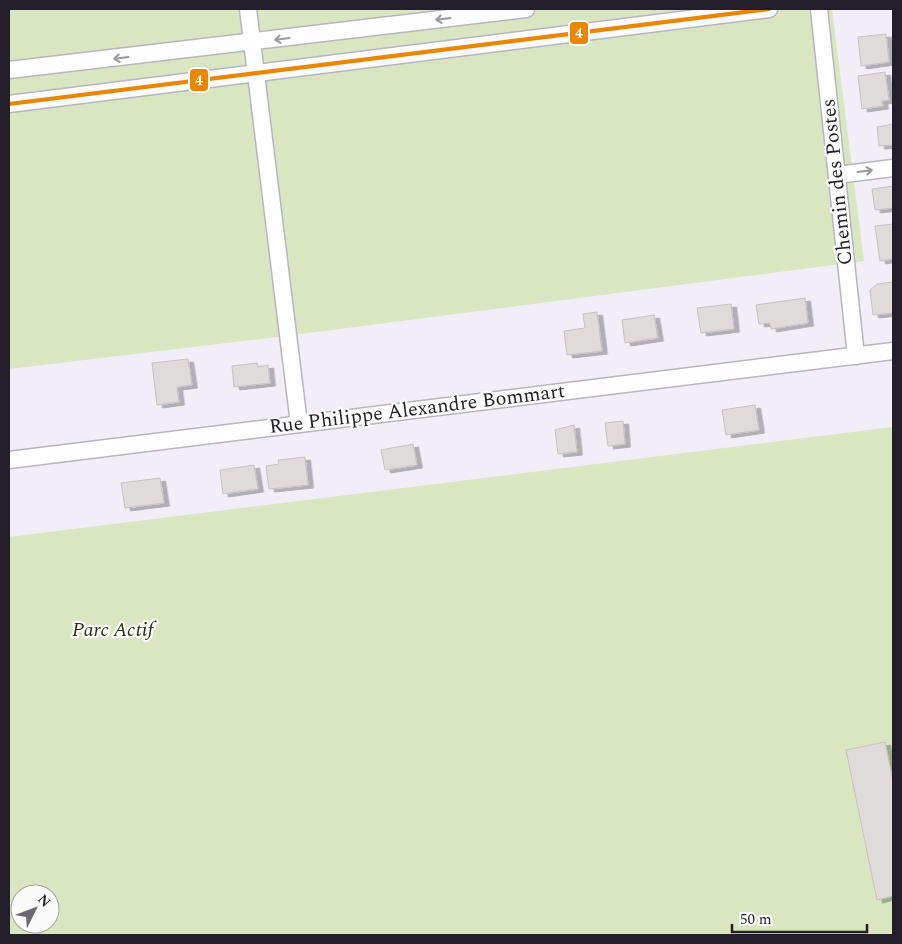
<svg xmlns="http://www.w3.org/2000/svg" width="902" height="944" font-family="Spectral,serif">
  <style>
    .green { fill: #d9e6c1; fill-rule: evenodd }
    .building { fill: #e0dbdb; stroke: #c7c1c2; filter: url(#shadow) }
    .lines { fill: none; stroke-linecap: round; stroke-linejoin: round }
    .street-casing { stroke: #b8b5be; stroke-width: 19 }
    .street { stroke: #fdfcfe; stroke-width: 16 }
    .bus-1-casing { stroke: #fbfbfb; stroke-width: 8 }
    .bus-1 { stroke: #e98604; stroke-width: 4 }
    .oneway { stroke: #9b999f }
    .labels { text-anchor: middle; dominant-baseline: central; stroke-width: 4.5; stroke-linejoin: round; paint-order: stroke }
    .street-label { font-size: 20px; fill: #231f2a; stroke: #fbfbfb }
    .park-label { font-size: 20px; font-style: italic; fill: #25300a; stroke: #fbfbfb }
    .line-badge { stroke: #fbfbfb; stroke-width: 2 }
    .badge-label { font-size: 14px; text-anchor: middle; font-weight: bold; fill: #fff }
  </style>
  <defs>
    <filter id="shadow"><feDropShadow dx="5.5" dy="3" stdDeviation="0" flood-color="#0004"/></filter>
  </defs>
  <rect width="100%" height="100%" fill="#f1eef8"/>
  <g class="green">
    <polygon points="9,9 832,9 864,261 301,334 9,369"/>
    <path d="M893,427v508h-884v-398zM20,894h30v30h-30z"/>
  </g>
  <g class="building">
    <polygon points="886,34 889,62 861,66 858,37"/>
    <polygon points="885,72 889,100 882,101 883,106 862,109 858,76"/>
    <polygon points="893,124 893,145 879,146 877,127"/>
    <polygon points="893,186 893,208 875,210 872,189"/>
    <polygon points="893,224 893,259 880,261 875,226"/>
    <polygon points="893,282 893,313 873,315 870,290 877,284"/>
    <polygon points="805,298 808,323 771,329 770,323 759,324 756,305"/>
    <polygon points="731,304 734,329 701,333 697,308"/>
    <polygon points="597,312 602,351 567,355 564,331 585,328 583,314"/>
    <polygon points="654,315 658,338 625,343 622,320"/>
    <polygon points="188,359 192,385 177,387 179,402 157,405 152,363"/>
    <polygon points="257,363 258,367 268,365 270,383 234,387 232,366"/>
    <polygon points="755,405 759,430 726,435 722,410"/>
    <polygon points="623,421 625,444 608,446 605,423"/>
    <polygon points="574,425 577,452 558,454 555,430"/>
    <polygon points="413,444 417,465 385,470 381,450"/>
    <polygon points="305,457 308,485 269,489 266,466 279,464 278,460"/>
    <polygon points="254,465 258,489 223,494 220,470"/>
    <polygon points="160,478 164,503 125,508 121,483"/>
    <polygon points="885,742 893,782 893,896 877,900 846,750"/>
  </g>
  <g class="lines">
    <g class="street-casing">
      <g id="street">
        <polyline points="248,9 299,424"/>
        <polyline points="819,9 856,356"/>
        <polyline points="9,70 526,9"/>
        <polyline points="9,104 769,9"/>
        <polyline points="837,175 893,168"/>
        <polyline points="9,460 893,351"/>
      </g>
    </g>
    <use href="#street" class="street"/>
    <g class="bus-1-casing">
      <polyline id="bus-1" points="9,104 769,9"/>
    </g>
    <use href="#bus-1" class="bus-1"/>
  </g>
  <defs><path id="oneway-shaft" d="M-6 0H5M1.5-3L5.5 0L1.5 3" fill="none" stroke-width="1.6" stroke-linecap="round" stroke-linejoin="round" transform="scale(1.25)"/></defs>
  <g class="oneway">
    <use href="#oneway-shaft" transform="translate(443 19) rotate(173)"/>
    <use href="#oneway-shaft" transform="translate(282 39) rotate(173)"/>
    <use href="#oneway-shaft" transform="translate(121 58) rotate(173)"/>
    <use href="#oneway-shaft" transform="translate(865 171) rotate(-7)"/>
  </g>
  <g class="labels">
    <g class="street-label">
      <text transform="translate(837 182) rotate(-96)">Chemin des Postes</text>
      <text transform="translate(417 409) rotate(-7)">Rue Philippe Alexandre Bommart</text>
    </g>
    <g class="park-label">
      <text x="113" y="630">Parc Actif</text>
    </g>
  </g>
  <g class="line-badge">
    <rect x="569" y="21" width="20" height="24" rx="5" fill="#e98604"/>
    <rect x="189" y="68" width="20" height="24" rx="5" fill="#e98604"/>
  </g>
  <g class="badge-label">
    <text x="579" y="38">4</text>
    <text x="199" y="85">4</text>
  </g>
  <rect width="902" height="944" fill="none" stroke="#231f2a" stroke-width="20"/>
  <g transform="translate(35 909) rotate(48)"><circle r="24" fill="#fbfbfb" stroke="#a5a3a7"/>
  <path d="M0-4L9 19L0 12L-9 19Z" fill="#6b6772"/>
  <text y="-8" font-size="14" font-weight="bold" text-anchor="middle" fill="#231f2a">N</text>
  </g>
  <path d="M732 924v8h135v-8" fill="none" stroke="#231f2a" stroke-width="2.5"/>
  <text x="740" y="924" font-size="15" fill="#231f2a" stroke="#fbfbfb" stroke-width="4" paint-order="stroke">50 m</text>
</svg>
